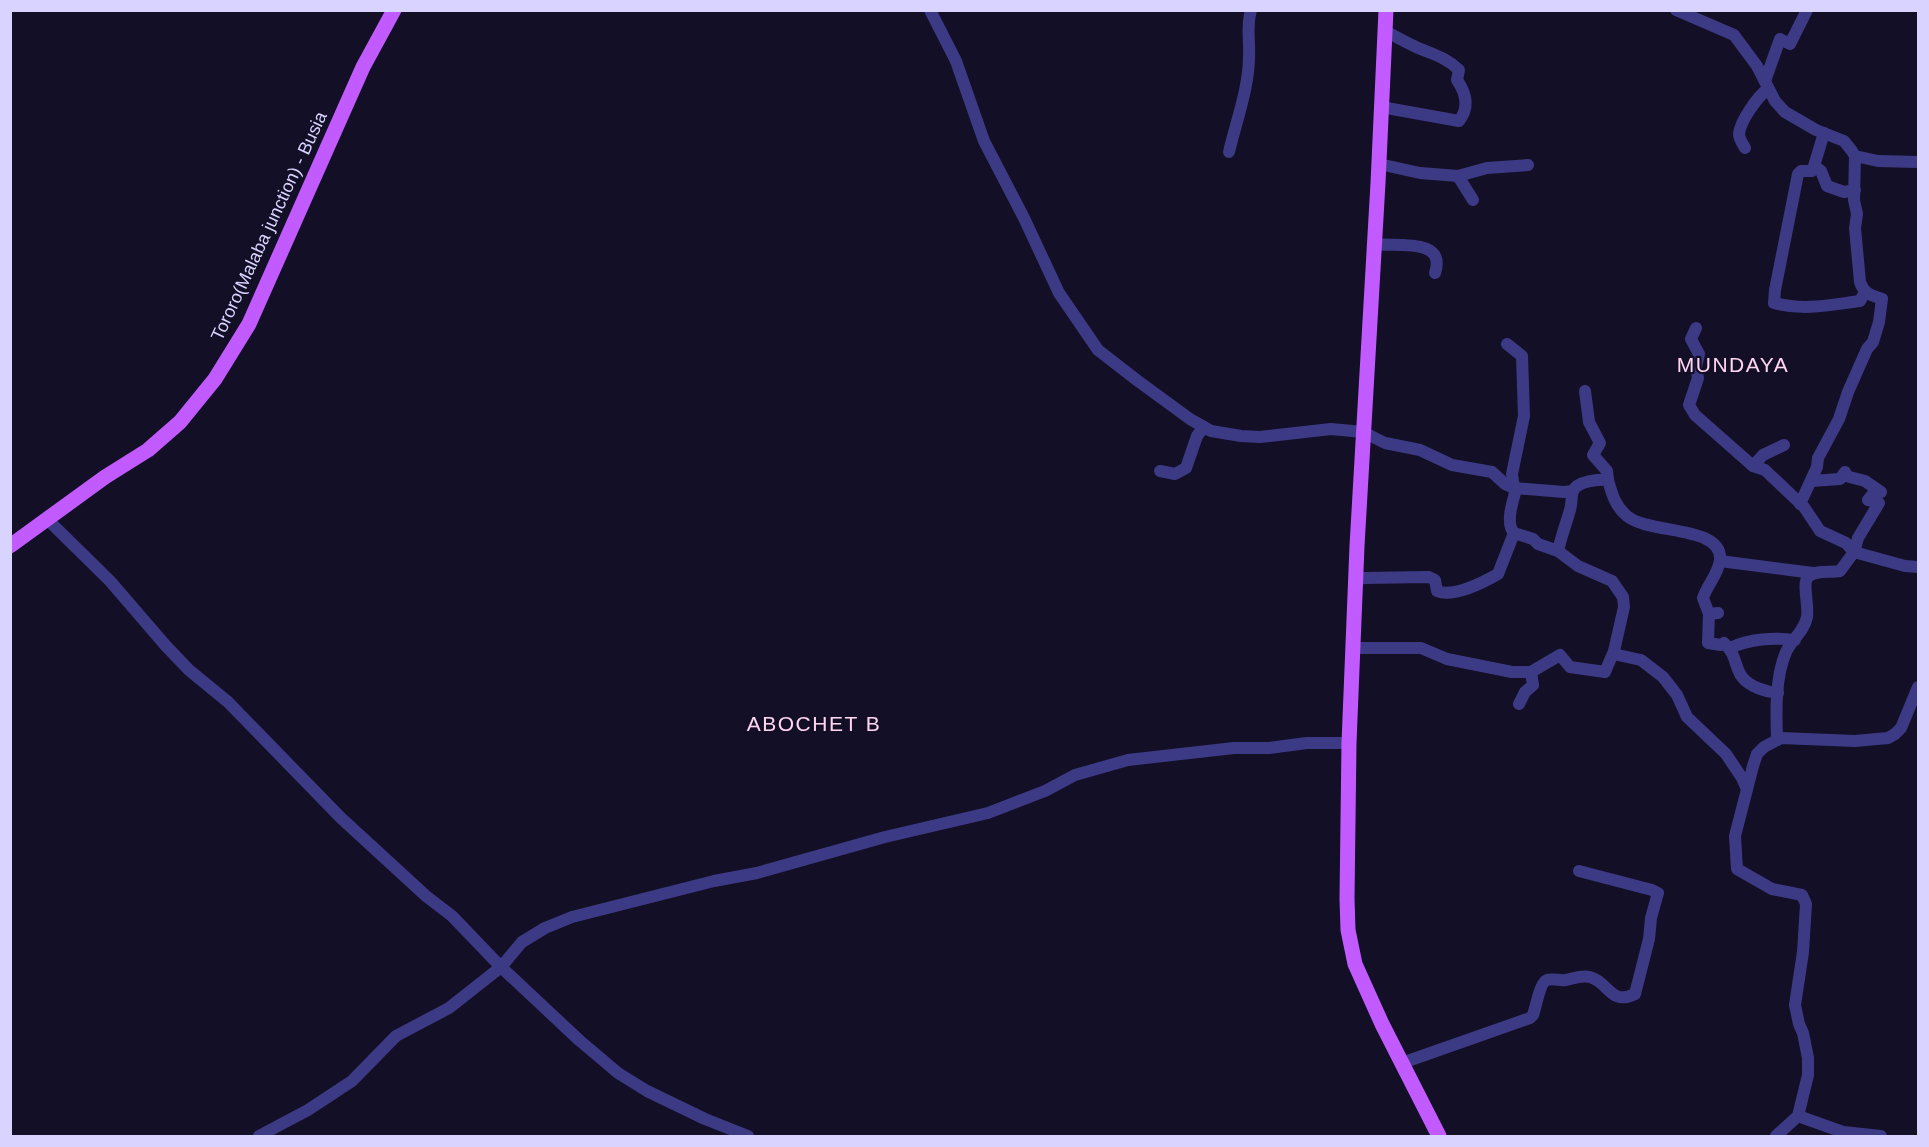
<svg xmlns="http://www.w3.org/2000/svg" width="1929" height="1147" font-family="Arial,sans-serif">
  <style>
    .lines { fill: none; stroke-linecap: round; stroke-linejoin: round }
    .minor { stroke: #3d3a85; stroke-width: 12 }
    .major { stroke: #c25bff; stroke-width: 15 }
    .labels { text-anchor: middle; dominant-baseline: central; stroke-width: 4.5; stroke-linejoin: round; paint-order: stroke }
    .street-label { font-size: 18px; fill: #d9d4ff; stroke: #130f26 }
    .quarter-label { font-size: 21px; letter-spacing: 1.5px; fill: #ffd6f0; stroke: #130f26 }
  </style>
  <rect width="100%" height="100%" fill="#130f26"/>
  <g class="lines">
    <g class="minor">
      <polyline points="930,10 956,61 984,141 1024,218 1059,293 1098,350 1138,381 1190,419 1211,431 1241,436 1260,437 1331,429 1363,432 1385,443 1420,450 1452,465 1492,472 1505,484 1514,488 1564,492 1573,491"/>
      <path d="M1676,10l58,25 23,31 18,35 10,11 31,18 28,11 8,10 3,5 -1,44 3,14 -2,14 5,54c4,12 11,13 22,17l-3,23 -6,20 -6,7 -19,43 -9,27 -21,39 -1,9 -17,37"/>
      <polyline points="1765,81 1780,39 1790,44 1807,10"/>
      <path d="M1381,107l78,14c11,-14 7,-28 -2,-41l2,-10c-13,-13 -27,-16 -43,-23 -11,-5 -21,-11 -31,-16"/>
      <polyline points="1824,133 1814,166 1821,171 1827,186 1844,192 1855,190"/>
      <path d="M1745,148c-2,-4 -6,-9 -6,-14 1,-13 19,-38 29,-45"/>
      <path d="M1229,152c7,-30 20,-65 20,-95 1,-16 -3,-31 2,-47"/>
      <polyline points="1855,156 1878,161 1918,162"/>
      <polyline points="1379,164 1420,173 1458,176 1487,168 1528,165"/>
      <path d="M1812,171h-11l-3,3 -23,116 -1,13c30,8 56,2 86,-2l5,-9"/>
      <polyline points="1458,176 1473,200"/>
      <path d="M1374,244c21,3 73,-7 61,29"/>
      <polyline points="1696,328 1691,339 1699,354 1696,367 1698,378 1689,405 1695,415 1753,466 1765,470 1804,507 1820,531 1846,543 1854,552"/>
      <polyline points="1507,344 1522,356 1524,416 1512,474 1514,488"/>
      <polyline points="1585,391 1589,422 1600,443 1593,455 1607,471 1608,480"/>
      <polyline points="1753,466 1763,455 1784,445"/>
      <polyline points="1160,471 1175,474 1186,468 1197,436 1204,427"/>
      <polyline points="1812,481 1840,479 1845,472 1846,476 1865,481 1881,492 1872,495 1868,500 1879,503 1858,538 1854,552"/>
      <polyline points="48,520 110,581 166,646 189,670 228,702 341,818 426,896 452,916 501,967 579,1040 618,1073 647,1091 705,1119 748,1136"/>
      <path d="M1558,551c3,-14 8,-27 12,-41 2,-6 1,-14 3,-19 4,-10 26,-12 35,-11 4,14 7,26 19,36 23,19 96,9 93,44 -2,15 -13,25 -17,38l6,16 9,-1"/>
      <polyline points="1720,561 1813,573"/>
      <path d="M1356,581l7,-3 66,-1 6,3 2,11c16,7 47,-9 61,-17l16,-41c-9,-10 -1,-32 2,-44"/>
      <path d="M1709,614l-1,29 13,2 3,-2c13,12 10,23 18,34 8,10 24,15 36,16"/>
      <polyline points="1353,648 1421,648 1447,659 1512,672 1531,672 1560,655 1570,667 1605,672 1614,651 1624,607 1623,597 1612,581 1578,566 1558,551 1538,544 1533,539 1514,533"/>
      <path d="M1730,648c19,-9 44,-11 65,-8"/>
      <polyline points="1614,651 1618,655 1641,660 1663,677 1677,695 1687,717 1726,754 1742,778 1747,789"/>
      <polyline points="1519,704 1525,692 1533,685 1531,672"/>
      <path d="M1777,740c-1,-28 -2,-62 9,-88 6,-13 18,-20 21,-35 2,-11 -5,-34 1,-40 8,-8 22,-4 32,-6l14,-19 51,14 13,1"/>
      <path d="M1402,1063l128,-45 3,-3c3,-8 7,-33 14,-35 6,-2 13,1 19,0 9,-2 15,-5 24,-3 19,5 20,29 45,17l14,-55 2,-21 7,-25 -6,-3 -73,-19"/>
      <polyline points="1798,1116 1843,1132 1881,1136"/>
      <polyline points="259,1136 308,1110 352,1081 396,1036 449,1008 501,967 522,942 545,928 572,917 714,881 757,873 885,837 988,813 1045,791 1075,775 1128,760 1234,748 1269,748 1307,743 1349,743"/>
      <polyline points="1776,1136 1798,1116 1808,1075 1808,1058 1803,1033 1799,1024 1795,1005 1803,952 1806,904 1802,895 1772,889 1737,869 1735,836 1753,766 1757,754 1764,747 1781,738 1855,741 1888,738 1895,734 1901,728 1918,687"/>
    </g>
    <g class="major">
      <polyline points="1386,10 1378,183 1357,546 1349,743 1347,899 1348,930 1355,964 1382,1024 1439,1136"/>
      <polyline points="10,546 105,477 148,450 180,422 215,379 249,324 363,67 394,10"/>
    </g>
  </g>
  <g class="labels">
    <g class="street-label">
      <text transform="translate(269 226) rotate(-65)">Tororo(Malaba junction) - Busia</text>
    </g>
    <g class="quarter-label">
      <text x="1733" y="364">MUNDAYA</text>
      <text x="814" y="723">ABOCHET B</text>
    </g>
  </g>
  <rect width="1929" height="1147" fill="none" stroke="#d9d4ff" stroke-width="24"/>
</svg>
